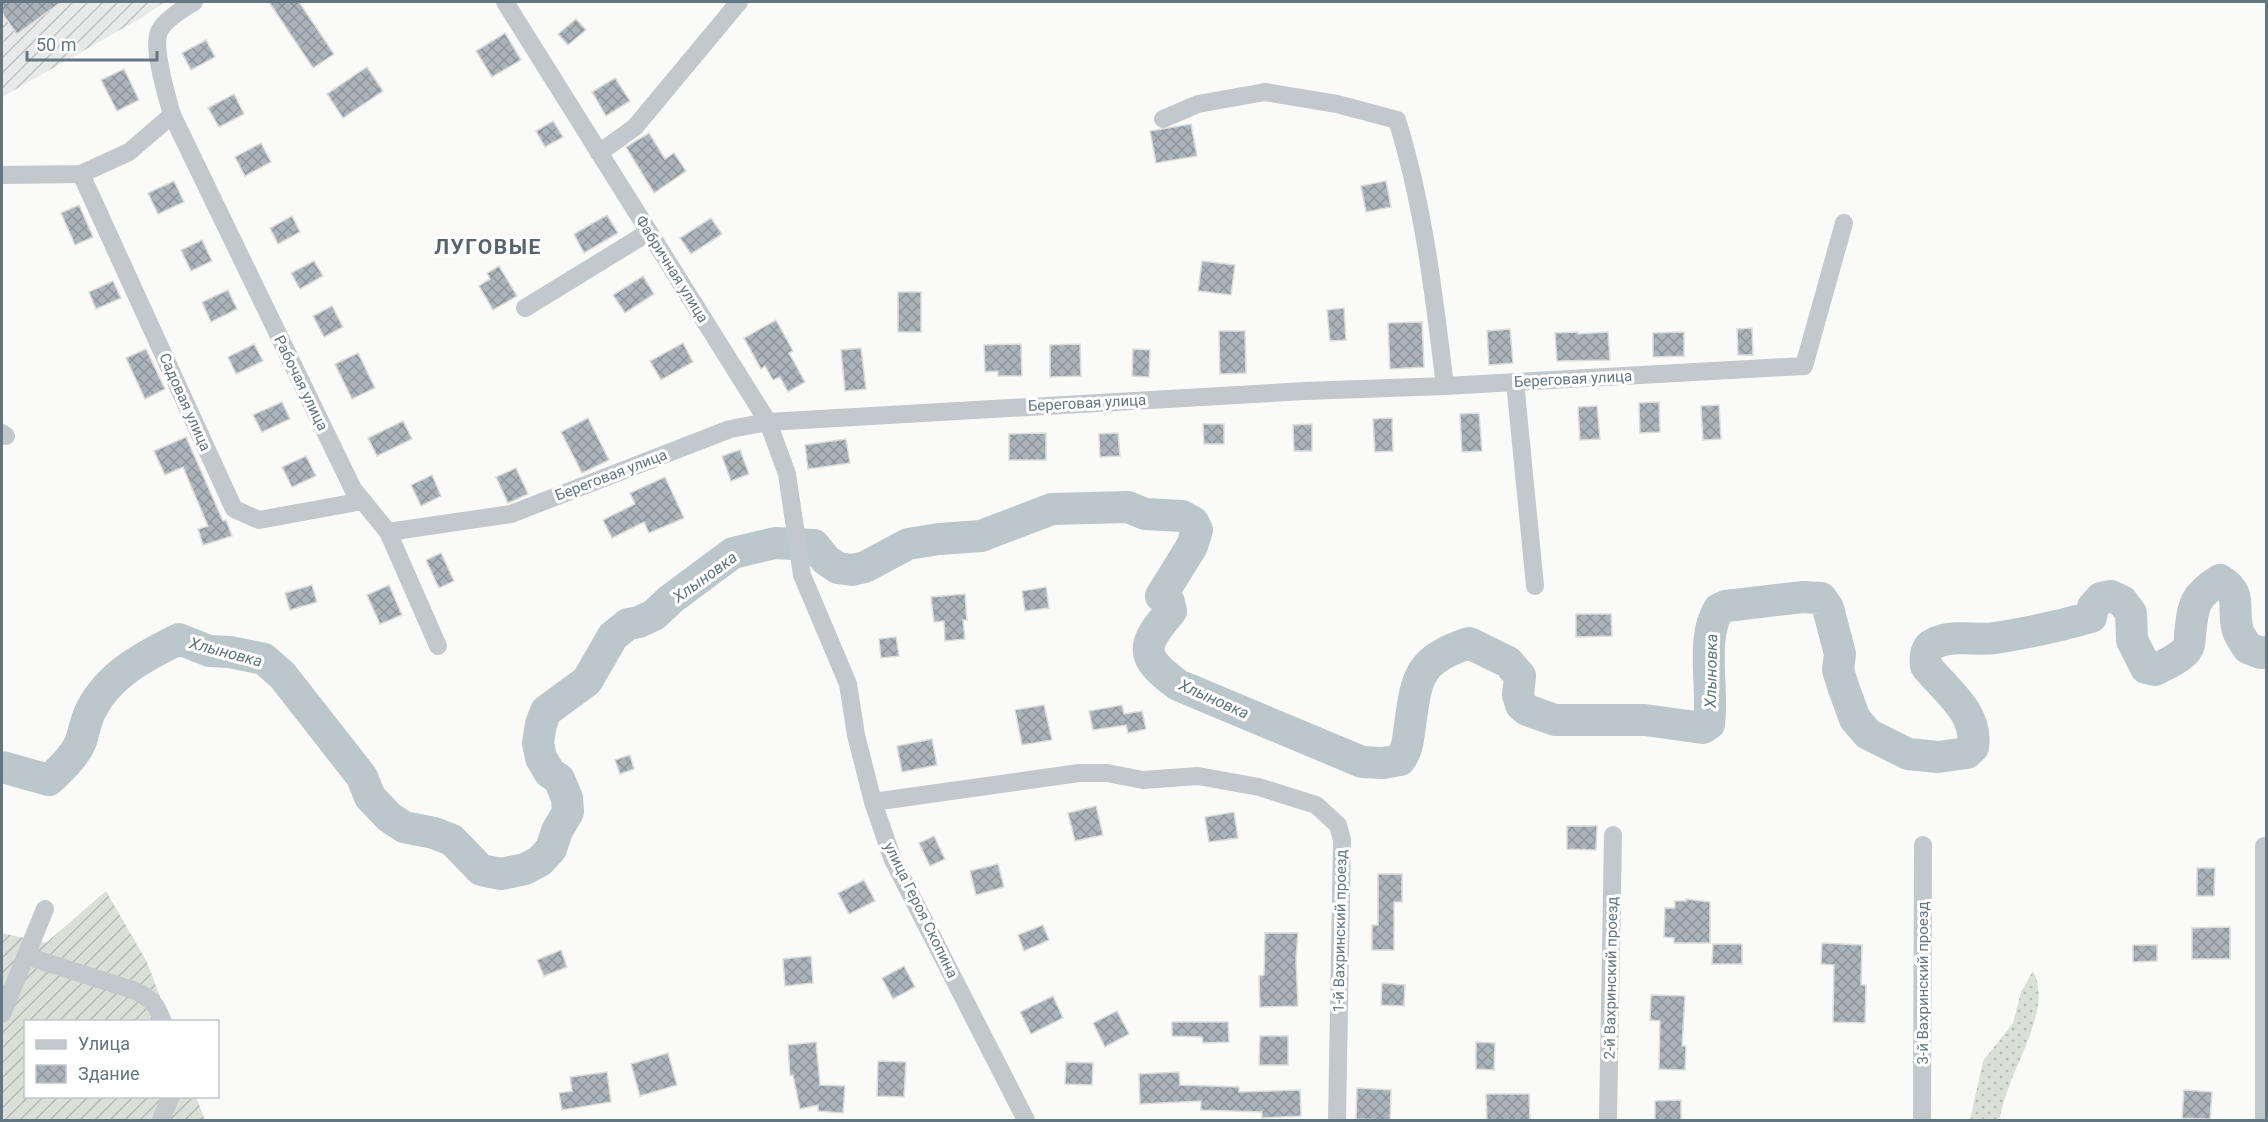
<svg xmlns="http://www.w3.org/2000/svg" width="2268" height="1122" font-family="Roboto,sans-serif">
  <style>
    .industrial { fill: url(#industrial-furrows) }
    .grass { fill: url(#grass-dots) }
    .garden { fill: url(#garden-furrows) }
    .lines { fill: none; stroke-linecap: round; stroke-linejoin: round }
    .river { stroke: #bbc7cb; stroke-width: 32 }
    .building { fill: url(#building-cross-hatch); stroke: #dcdcda; stroke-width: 1.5 }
    .minor { stroke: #c3c8cc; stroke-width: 18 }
    .labels { text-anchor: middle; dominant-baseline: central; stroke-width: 6; stroke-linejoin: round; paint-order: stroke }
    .street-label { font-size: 15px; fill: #657683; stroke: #fff }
    .water-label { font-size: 16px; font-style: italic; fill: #60757c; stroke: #fff }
    .district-label { font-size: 21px; font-weight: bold; letter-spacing: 1.5px; fill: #57646e; stroke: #fff }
  </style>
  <defs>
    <pattern id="industrial-furrows" width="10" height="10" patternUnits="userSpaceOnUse" patternTransform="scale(1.5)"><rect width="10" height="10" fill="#e8e9e9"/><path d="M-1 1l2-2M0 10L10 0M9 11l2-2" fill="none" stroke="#c0c1c2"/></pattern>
    <pattern id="grass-dots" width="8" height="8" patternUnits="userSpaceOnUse" patternTransform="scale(1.5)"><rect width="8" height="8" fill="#dadfd7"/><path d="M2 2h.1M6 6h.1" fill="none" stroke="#b4b9b4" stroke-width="1.8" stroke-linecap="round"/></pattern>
    <pattern id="garden-furrows" width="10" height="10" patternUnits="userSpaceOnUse" patternTransform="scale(1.5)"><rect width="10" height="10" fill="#dadfd7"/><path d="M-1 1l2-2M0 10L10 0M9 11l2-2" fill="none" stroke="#b4b9b4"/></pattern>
    <pattern id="building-cross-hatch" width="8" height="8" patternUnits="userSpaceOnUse" patternTransform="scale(1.5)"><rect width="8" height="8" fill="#aab3b9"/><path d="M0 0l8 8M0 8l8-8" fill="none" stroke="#8e969c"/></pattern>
  </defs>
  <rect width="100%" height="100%" fill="#fafaf8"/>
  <polygon class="industrial" points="2,2 164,2 143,17 2,97"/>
  <path class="grass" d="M2033,971c18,32 -12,82 -23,113 -5,12 -8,24 -11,36h-29l13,-59 30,-38 8,-31z"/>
  <polygon class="garden" points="106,891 147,962 169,1021 26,1022 26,1096 196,1097 205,1120 2,1120 2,933 46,943"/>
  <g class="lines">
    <path class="river" d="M2,767l47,13c12,-11 26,-24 32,-39 3,-10 5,-22 10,-31 18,-36 54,-54 88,-71l30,12 21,1 34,7 19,17 79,101 8,20 19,20 15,10 30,6 18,7 29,30 20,4 24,-5 15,-8 11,-12 6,-18 11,-19 -1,-14 -8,-19 -9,-6 -9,-15 -3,-15 3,-19 5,-13 41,-30 26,-45 15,-12 11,-2 15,-7 17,-16 62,-46 42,-10 39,2 12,15 12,8 14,2 13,-3 43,-23 31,-5 42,-3 71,-27 76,-2 17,7 37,2 11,6 4,8 -5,16 -31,50 8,6 2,9c-29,34 -33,45 7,74l184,77 21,1 17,-3c8,-11 8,-21 10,-35 7,-49 8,-65 59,-82l39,19 12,14 -2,19 3,10 6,5 28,10h90l58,8 6,-4c5,-36 -9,-85 10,-115l7,-3 77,-9 18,1 7,10 12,46 -2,16 6,19 11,30 13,15 40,20 30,3 29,-4 6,-6c5,-35 -27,-56 -47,-81 -1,-10 -1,-19 9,-23 19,-9 41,-2 60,-5 32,-5 65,-12 96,-21l2,-10 8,-9 10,-2 11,5 9,12 1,27 14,28 9,2c9,-5 26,-12 32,-21 3,-4 3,-10 3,-14 3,-30 4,-39 30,-55 24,14 11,29 18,51 2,6 7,12 10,17l13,5 5,-1"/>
  </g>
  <g class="building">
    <polygon points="2,2 61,2 17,34 2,13"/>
    <polygon points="269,2 299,2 334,54 313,68"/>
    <polygon points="576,19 586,30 568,45 558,34"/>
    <polygon points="505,33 521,60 492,77 476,51"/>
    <polygon points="206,40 215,57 191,70 182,53"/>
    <polygon points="367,67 383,91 343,118 327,94"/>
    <polygon points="124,69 139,100 117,111 101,80"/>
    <polygon points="615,78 630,101 606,116 592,92"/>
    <polygon points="234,94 244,114 219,127 208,108"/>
    <polygon points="553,121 563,137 545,147 536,131"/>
    <polygon points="1191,124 1197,156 1156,163 1150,131"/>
    <polygon points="649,133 665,159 674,153 686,171 654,193 626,147"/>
    <polygon points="261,143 271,162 245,176 235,157"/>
    <polygon points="174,181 184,202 158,214 148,193"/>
    <polygon points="1386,181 1391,207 1366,212 1361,186"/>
    <polygon points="79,205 93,237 75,245 61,213"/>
    <polygon points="607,215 618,233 584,253 574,234"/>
    <polygon points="292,216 300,232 278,244 270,228"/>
    <polygon points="711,218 722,234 691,254 680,238"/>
    <polygon points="202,240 212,261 191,271 181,250"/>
    <polygon points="314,261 323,276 300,289 291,273"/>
    <polygon points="1202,261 1235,265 1231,295 1198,291"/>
    <polygon points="499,266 517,296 493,310 479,286 490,279 487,273"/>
    <polygon points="643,276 654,294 625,313 613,295"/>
    <polygon points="113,281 121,298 96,309 89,292"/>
    <polygon points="228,290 237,309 211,322 202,302"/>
    <rect x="898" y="292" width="23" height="40"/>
    <polygon points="332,306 343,327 324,337 313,316"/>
    <polygon points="1344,308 1346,340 1330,341 1327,310"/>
    <polygon points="776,320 793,351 789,353 805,382 788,392 780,377 773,380 765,366 761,369 744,338"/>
    <polygon points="1422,322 1424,367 1390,369 1388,323"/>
    <polygon points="1752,328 1753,355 1738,355 1737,329"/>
    <polygon points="1510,329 1513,363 1489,365 1487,331"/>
    <polygon points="1219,331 1245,331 1246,373 1220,374"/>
    <polygon points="1578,332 1578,334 1608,332 1610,360 1557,361 1555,333"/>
    <polygon points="1684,332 1684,356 1653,357 1653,333"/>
    <polygon points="683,343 693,362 661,380 650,361"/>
    <polygon points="254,344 263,361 236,374 228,357"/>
    <polygon points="1021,344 1022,376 998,376 998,371 985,372 984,345"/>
    <polygon points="1080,344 1081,376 1050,377 1050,345"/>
    <polygon points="861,348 866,389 845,391 841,350"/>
    <polygon points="146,349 165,389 145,399 126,358"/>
    <polygon points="1133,349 1150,350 1149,377 1132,376"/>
    <polygon points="358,353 375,388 352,399 335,364"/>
    <polygon points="282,402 290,419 262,432 253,415"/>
    <polygon points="1659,402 1660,432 1640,433 1639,403"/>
    <polygon points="1719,405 1721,439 1703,440 1701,406"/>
    <polygon points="1597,406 1600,439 1580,440 1578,407"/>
    <polygon points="1479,413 1482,451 1462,452 1460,414"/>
    <polygon points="588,418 609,460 582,473 561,432"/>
    <polygon points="1392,418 1393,451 1375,452 1373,419"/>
    <polygon points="403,421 412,439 377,456 368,438"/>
    <polygon points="1203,424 1224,424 1224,444 1204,444"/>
    <polygon points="1312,424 1312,451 1294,451 1293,425"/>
    <polygon points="1046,433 1046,460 1009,460 1009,434"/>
    <polygon points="1118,433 1120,456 1100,457 1099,434"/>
    <polygon points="186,437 223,521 226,520 232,536 203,545 198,529 208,526 183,467 165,475 154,451"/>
    <polygon points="846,439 850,463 808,469 805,445"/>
    <polygon points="740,450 749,474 731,481 722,456"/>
    <polygon points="306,456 316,476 292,487 282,467"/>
    <polygon points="516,468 528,494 508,503 496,477"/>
    <polygon points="432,475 441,496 421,506 411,485"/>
    <polygon points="665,477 684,518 649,533 644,522 612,538 603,520 635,504 630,493"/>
    <polygon points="441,553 454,581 439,588 426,560"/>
    <polygon points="312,585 317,602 290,610 285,593"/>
    <polygon points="389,585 402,615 380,624 367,595"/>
    <polygon points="1046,587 1049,608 1025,611 1022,591"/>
    <polygon points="965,594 967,620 963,620 965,639 945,641 944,621 934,622 931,597"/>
    <polygon points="1576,614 1611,614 1612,636 1576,637"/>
    <polygon points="896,637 899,656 881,658 879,639"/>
    <polygon points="1044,705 1052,740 1022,745 1015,710"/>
    <polygon points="1122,705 1124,714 1142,711 1146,729 1128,733 1126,725 1093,730 1089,711"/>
    <polygon points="932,739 937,765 902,772 897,746"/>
    <polygon points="630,755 634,769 620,774 615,760"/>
    <polygon points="1096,806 1103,835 1075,841 1068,813"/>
    <polygon points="1234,812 1238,838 1209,842 1205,817"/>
    <polygon points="1567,826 1597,826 1596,850 1567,849"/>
    <polygon points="934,836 945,859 930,866 919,843"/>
    <polygon points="998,864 1004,887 976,895 970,871"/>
    <polygon points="2197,868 2215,868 2214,896 2197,896"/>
    <polygon points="1378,874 1402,874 1402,902 1394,902 1394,950 1372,950 1372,925 1378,925"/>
    <polygon points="864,880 875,901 849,914 838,893"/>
    <polygon points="1686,899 1710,902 1710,943 1674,943 1674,938 1664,937 1665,908 1675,908 1675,901 1686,901"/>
    <polygon points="1043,925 1049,940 1024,951 1018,935"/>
    <polygon points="2230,927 2230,959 2192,959 2192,928"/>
    <polygon points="1265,933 1298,933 1296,959 1298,1006 1260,1007 1259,976 1264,975"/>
    <polygon points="1822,943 1862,945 1861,985 1866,985 1865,1023 1833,1022 1834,965 1821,964"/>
    <polygon points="1713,944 1742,944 1742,964 1712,964"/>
    <polygon points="2133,945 2157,945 2157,961 2133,962"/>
    <polygon points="561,950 567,967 544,976 537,960"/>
    <polygon points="811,956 813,983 785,986 783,959"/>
    <polygon points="904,966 915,987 893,999 882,978"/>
    <polygon points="1382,983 1405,985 1404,1006 1381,1005"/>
    <polygon points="1651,995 1685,996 1682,1046 1686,1046 1685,1070 1659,1069 1660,1021 1650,1020"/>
    <polygon points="1053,996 1063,1018 1031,1034 1020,1012"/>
    <polygon points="1117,1011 1129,1034 1105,1047 1093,1023"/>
    <polygon points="1172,1022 1228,1022 1229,1042 1203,1043 1202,1037 1172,1036"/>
    <polygon points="1260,1036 1288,1036 1288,1065 1259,1065"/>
    <polygon points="816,1042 820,1085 845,1086 843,1113 818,1111 818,1105 800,1109 793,1075 790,1076 788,1045"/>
    <polygon points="1476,1042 1495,1043 1494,1070 1476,1069"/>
    <polygon points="668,1053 677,1085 640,1096 631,1064"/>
    <polygon points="878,1061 906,1062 904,1097 877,1096"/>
    <polygon points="1066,1062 1093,1063 1092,1085 1065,1084"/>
    <polygon points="607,1072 611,1102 562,1110 559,1093 572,1091 570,1077"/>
    <polygon points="1179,1072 1180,1085 1239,1087 1239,1092 1300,1090 1301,1116 1262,1118 1262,1112 1201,1110 1201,1101 1140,1104 1139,1074"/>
    <polygon points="1357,1088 1391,1090 1390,1120 1356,1119"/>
    <polygon points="2184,1090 2212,1092 2210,1119 2182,1118"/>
    <polygon points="1486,1094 1529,1094 1530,1120 1487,1120"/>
    <polygon points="1681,1100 1681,1120 1655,1120 1655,1101"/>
  </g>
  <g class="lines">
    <g class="minor">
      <polyline points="505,2 768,422 787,474 802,575 848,684 856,735 873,802 893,860 1026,1120"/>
      <polyline points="172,115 353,489 388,532 438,646"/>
      <path d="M1163,119l35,-15 67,-12 72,12 60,16c27,86 37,176 48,266"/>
      <polyline points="599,153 635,127 739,2"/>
      <polyline points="81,174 234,509 259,520 363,501"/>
      <path d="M2,175l79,-1 48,-22 43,-37c-5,-19 -20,-66 -13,-83 4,-11 25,-24 35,-30"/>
      <polyline points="525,308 649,232"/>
      <polyline points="1515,382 1535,586"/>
      <polyline points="2,433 6,436"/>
      <polyline points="388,532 511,514 730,429 768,422 1305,391 1445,386 1804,366 1844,223"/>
      <polyline points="873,802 1079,773 1107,773 1143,780 1198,776 1259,787 1316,805 1338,825 1342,840 1337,1120"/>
      <path d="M26,956l110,35c17,9 20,13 27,31"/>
      <polyline points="2,1014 45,909"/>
      <polyline points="161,1120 171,1096"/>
      <polyline points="1608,1120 1613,835"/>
      <polyline points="1922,1120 1923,845"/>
      <polyline points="2264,1120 2264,846"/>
    </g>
  </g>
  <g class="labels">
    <g class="street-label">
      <text transform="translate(672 269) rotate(58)">Фабричная улица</text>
      <text transform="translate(1573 379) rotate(-3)">Береговая улица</text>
      <text transform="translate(301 383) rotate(64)">Рабочая улица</text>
      <text transform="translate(185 402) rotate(66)">Садовая улица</text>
      <text transform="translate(1087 403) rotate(-3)">Береговая улица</text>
      <text transform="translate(611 475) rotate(-21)">Береговая улица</text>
      <text transform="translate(921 910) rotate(64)">улица Героя Скопина</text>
      <text transform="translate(1340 931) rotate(-89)">1-й Вахринский проезд</text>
      <text transform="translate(1611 978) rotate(-89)">2-й Вахринский проезд</text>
      <text transform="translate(1923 983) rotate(-90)">3-й Вахринский проезд</text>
    </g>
    <g class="water-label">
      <text transform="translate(705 577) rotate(-36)">Хлыновка</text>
      <text transform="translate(226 652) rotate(15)">Хлыновка</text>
      <text transform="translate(1711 671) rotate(-89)">Хлыновка</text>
      <text transform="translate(1214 699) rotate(24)">Хлыновка</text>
    </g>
    <g class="district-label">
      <text x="488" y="247">ЛУГОВЫЕ</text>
    </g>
  </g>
  <rect width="2268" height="1122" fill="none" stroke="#657683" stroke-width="6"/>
  <rect x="24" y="1020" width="195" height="78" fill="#ffffff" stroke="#c1c8cd" stroke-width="1.5"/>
  <rect x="36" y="1040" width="30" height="9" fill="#c3c8cc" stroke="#c1c8cd" stroke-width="1.5"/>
  <text x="78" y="1050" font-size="18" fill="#657683">Улица</text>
  <rect x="36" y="1065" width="30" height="18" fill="url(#building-cross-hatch)" stroke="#c1c8cd" stroke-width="1.5"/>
  <text x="78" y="1080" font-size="18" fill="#657683">Здание</text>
  <path d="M27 51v9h130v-9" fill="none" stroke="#657683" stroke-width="3"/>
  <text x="36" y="51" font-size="18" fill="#657683" stroke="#ffffff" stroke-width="4.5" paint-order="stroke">50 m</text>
</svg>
